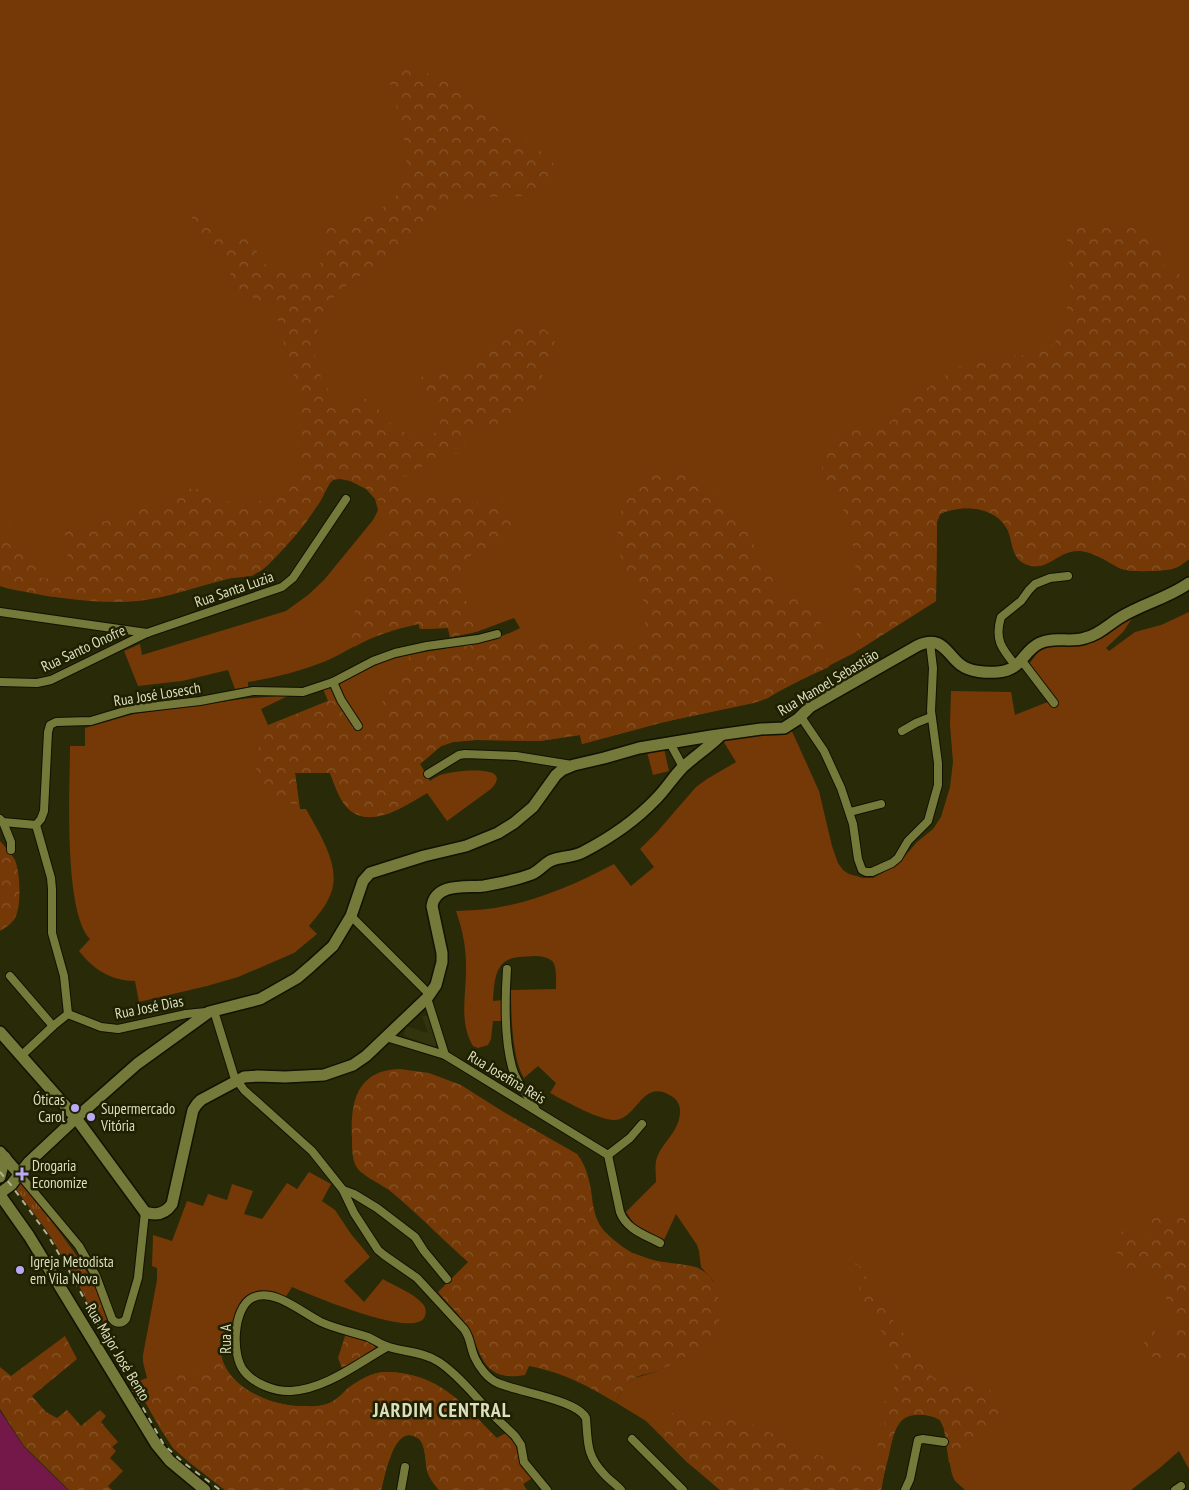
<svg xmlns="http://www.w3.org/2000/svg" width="1189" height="1490" font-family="'PT Sans Narrow',sans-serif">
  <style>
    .built { fill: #31340d }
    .green { fill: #753908 }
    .forest { fill: url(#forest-crowns) }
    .park { fill: url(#park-tufts) }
    .water { fill: #74184a }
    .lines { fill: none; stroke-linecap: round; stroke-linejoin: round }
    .street-casing { stroke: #111201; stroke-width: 10 }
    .secondary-casing { stroke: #111201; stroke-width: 14 }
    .street { stroke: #757a3b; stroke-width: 8 }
    .secondary { stroke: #757a3b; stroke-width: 11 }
    .rail { stroke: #b0b393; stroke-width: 2; stroke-dasharray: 6 6; stroke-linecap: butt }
    .poi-dot { fill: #b9aaf7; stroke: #1f2000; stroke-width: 2 }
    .labels { text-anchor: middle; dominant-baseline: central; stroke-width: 5; stroke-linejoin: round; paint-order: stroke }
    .street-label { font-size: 15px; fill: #dbdfbf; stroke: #1f2000 }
    .poi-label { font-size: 15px; fill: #dbdfbf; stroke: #1f2000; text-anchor: start }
    .district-label { font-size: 20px; font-weight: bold; letter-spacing: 1px; fill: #dbdfbf; stroke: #1f2000 }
  </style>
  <defs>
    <pattern id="forest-crowns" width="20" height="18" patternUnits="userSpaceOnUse" patternTransform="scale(1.25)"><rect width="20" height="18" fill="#753908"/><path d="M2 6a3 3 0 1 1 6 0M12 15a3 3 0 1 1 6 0" fill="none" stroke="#88552a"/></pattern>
    <pattern id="park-tufts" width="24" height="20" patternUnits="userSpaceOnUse" patternTransform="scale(1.25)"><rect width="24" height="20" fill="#753908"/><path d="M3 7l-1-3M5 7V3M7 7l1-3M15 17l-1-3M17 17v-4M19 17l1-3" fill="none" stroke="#88552a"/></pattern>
  </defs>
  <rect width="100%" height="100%" fill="#282a08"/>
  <polygon class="built" points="422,1016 430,1016 438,1040 435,1047 404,1036 406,1026 428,1033"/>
  <g class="green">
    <path d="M0,0h1189v559c-5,4 -10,8 -17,10 -12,2 -42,4 -53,-1 -13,-7 -23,-15 -38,-17 -23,-2 -32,21 -53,14 -19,-6 -13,-25 -22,-38 -13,-21 -45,-23 -66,-13l-3,8 -1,79 -82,52 -94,48 -96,21 -82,22 -2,-9 -40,6 -64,-1 -23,2 -12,4 -21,18 10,17c4,-3 9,-6 14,-7 10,-3 72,-11 47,15l-44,32 -20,-28c-22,13 -60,40 -82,12 -7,-9 -11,-21 -15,-32h-35l5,36h6c12,22 34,55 26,81 -4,14 -14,25 -23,36l8,8 -23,19 -56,24 -31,9 -68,16 -4,-21c-24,0 -42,-12 -56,-30l11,-12c-27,-27 -20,-154 -20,-193h15v-18l49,-14 108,-15 48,-4 -29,14 7,16 60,-24 -5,-12 9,-4 30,41 -26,-42c22,-10 43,-23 68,-28 39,-8 80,-9 116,-28l-6,-10 -38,14 -26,5 -2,-9 -28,1 -2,-6c-16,4 -32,8 -47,15 -16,7 -29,16 -45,23 -25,10 -52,17 -78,21v5l-13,2 -7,-19 -46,11 -44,5 -14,-35 16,-7 2,11 144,-44 22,-16 16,-15 49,-60 5,-10 -3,-11 -9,-10 -16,-8 -10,-2 -7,1 -3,3 -10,19 -23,31 -34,36 -11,7 -21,2 -71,19 -32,4 -52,-2 -29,-3 -47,-10z"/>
    <path d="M1189,612v857l-10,-18 -18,16 -30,23h-166l-10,-9 -2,-4c-5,-15 -5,-42 -11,-54 -3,-6 -11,-7 -17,-8 -8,-1 -16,-1 -23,4 -11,10 -18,55 -21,71l-193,-27 -42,-42 -31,-19 11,-17 9,-7 20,-6 32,-16 -54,-103 81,29 -13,-15 -2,-16 -2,-6 -21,-31 -12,26 -30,-16 -8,-12 30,-30c0,-9 -2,-19 2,-27 7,-15 22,-25 22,-44 0,-6 -3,-12 -9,-15 -30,-19 -34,26 -58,24 -16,-1 -48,-19 -63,-27l6,-10 -18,-17 -14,12c-12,-19 -13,-65 -13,-88l45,-1c0,-7 1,-21 -3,-27 -4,-5 -13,-6 -19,-6 -7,1 -17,0 -24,3 -16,5 -16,28 -17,42l10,-1 2,21h-12l-2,18 -3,6 -10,3 -5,-2c-15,-25 -6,-54 -7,-81 0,-19 -4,-37 -10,-54 13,-1 26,-1 39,-3 42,-7 81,-24 119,-44l17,22 23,-19 -14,-18 17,-17 39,-45 11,-8 29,-17 -14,-23 69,-10 28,62 13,55 6,17 5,7 6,4 14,4h10l24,-13 20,-23 16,-13 8,-12 9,-30 3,-25 -3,-37 1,-34 60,1 4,23 40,-16 -26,-35 9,-12 5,-5 92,-33 -12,18 -17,16 3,3 26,-19 26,-7z"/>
    <polygon points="664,749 669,771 653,775 647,752"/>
    <path d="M309,1172l22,12 -9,17 13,9 16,24 19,23 -26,24 20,21 19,-23c13,8 29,13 39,24 4,4 5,10 2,15 -13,20 -113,-23 -132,-31l-7,11 -41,2c-7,9 -8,23 -11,34h-12c-1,12 -1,22 4,33 16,30 70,47 102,37 8,-3 15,-10 21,-15 11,-9 24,-17 38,-17 51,0 79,32 110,67l10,-6 9,11 6,23 11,11 -9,6 -84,6c-5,-6 -10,-12 -12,-20 -2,-9 -1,-22 -7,-30 -2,-3 -7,-4 -10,-5 -18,-1 -25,41 -29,55h-156l-36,-28 -16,-14 -13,-20 -17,-30 -7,-16 11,-4 -4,-16v-7l14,-75v-12l-5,-2 1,-31 19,6 15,-40 16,5 5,-12 19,6 5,-16 21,7 -9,23 18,5 25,-36 10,6z"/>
  </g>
  <g class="forest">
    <path d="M408,69c25,2 49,18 68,34 7,6 14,14 22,20 20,16 47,25 60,47v10l-33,16 -42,1 -14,2 -22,10 -18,12 -44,40 -32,19 -18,15 -14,21 -4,17 -2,22 1,9 6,15 12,21c12,6 23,-5 35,0 7,3 12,14 18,20 11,12 43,29 52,6 3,-8 2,-16 0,-23 -8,-7 -21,-12 -18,-24 5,-15 22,-6 32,-4 6,0 10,-1 15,-3 8,-10 24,-33 34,-39 13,-7 46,-11 52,7 2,4 2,8 0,12 -3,7 -13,7 -17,14 1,5 7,9 7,14 0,10 -14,11 -19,17 -6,7 -4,19 -13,24 -12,7 -29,0 -41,9 -8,6 -3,17 -11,23l-18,2 -6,2 -27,18 -13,4 1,8 7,4 45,3 32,9 21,-1 9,5c4,8 5,14 3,22 -6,20 -30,17 -44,27 -3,3 -5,6 -7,9 -14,23 11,47 26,62l-17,6 -22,4 -2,-9 -28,1 -1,-5c-23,5 -44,11 -65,23 -2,-11 -5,-23 0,-34 3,-7 7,-12 9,-20 2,-16 -7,-26 2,-41 9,-13 29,-21 24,-39 -2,-7 -7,-10 -12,-14 -3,-2 -5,-5 -8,-8 -7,-7 -24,-15 -34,-12 -8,3 -11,15 -15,22 -13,23 -33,45 -52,64 -14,14 -28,10 -45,15 -28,7 -56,18 -85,21 -35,3 -77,-2 -112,-9 -9,-2 -18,-3 -26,-6v-57l5,-5h4l3,3c-6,34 26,17 28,50 14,7 27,-11 28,-24 0,-7 -3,-13 -3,-20l8,-4 37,-9 27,-13 8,-1 18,1 3,-2 6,-10 13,-6h19l9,3 26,17h8l5,-2 17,-12 21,-8 7,-9 2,-8 -2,-39 6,-28 -17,-52 -9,-34 -5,-10 -31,-15 -7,-7 -6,-19 -20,-23 -15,-21 -5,-18c10,5 18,9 26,17 3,3 6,8 10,10 9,6 23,-2 30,6 3,4 2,10 3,15 2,8 13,18 21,20 14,4 41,0 47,-16 3,-9 -6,-22 3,-29 6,-5 14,-2 22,-3 6,-1 12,-5 17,-8 13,-6 28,-15 35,-29 13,-24 -5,-79 -12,-104 1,-10 9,-12 18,-14z"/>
    <path d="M1108,222c20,1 42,5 52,24 3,6 2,13 4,19 7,5 19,10 23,17 2,11 -5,27 2,40v237c-5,4 -10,8 -17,10 -12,2 -42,4 -53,-1 -13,-7 -23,-15 -38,-17 -24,-3 -32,21 -53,14 -19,-6 -14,-25 -22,-38 -12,-21 -45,-23 -66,-13l-3,8 -1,79 -76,48 -10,-45 6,-23 -1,-27 -12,-47 -17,-29 -4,-10v-11l3,-7 8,-14 12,-7 11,-3 12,2 12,-1 9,-4 9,-8 8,-10 27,-21 24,-16 17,-8 49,-5 17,-4 14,-7 9,-14 7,-38v-23l-3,-31c6,-15 27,-15 41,-16z"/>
    <path d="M666,469h13l13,4 11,7 25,23 12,15 15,29 16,24 4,22c9,7 21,3 32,4 16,16 18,48 22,70l-40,18 -21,13 -14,5 -90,19 -82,22 -2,-9 -40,6 -64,-1 -23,2 -12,4 -21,18 10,18 -3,11c-23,13 -61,40 -83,11 -6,-9 -10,-21 -14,-31h-35l4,31c-6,0 -13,0 -19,-3 -12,-6 -27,-29 -24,-42 2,-12 8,-23 12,-33l60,-25h11l18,28 16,-12 5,-7 13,-25 19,-30c23,-4 47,-9 71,-12 13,-2 28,-1 41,-2 18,-1 36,-3 53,-3 8,0 16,0 23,1 15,2 36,7 45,-10 13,-25 -13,-44 -20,-65 -14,-41 0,-82 43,-95z"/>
    <path d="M0,841c5,6 11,12 15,19 5,12 7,47 0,58 -3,6 -9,9 -15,13z"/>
    <path d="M400,1069l29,4 32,12 41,26 75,43c11,13 14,34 16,51 4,18 7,23 21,35 5,4 10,8 15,11 19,12 46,11 67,16 13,6 20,15 22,29 1,10 3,21 -1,31 -8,20 -41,36 -60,44 -7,3 -16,3 -22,7 -9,6 -14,15 -20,24 -31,-18 -51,-29 -86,-36l-4,9c-46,8 -42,-25 -61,-53 -8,-11 -18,-20 -26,-30l30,-30c-26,-23 -51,-49 -79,-72 -7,-5 -27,-15 -31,-21 -6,-7 -6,-20 -6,-29 -2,-37 4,-70 48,-71z"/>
    <path d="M1189,1208v185c-4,-13 -1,-29 -19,-32 -4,0 -8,1 -12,-1 -6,-3 -11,-7 -18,-9v-4c5,-5 8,-8 7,-15l4,-3h3l5,18 9,2 6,-2 3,-7 -6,-28 -9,-24 -8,-10 -12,-6 -14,-1 -3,-3v-8l-3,-5 -11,-5v-5l8,-6 3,-8 3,-2c10,2 4,12 18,15v-9l7,-2 -2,-11c13,-12 26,1 41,-14z"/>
    <path d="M855,1263c10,4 12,20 17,29 9,16 24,30 34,45 9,13 13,27 25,38 10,11 27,5 40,7 7,1 11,3 17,7 8,4 13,7 15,16 3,15 -16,18 -23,27 -4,6 -4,15 -11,20 -5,5 -13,7 -20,11l-5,-34 -4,-9c-7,-4 -15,-6 -23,-5 -22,0 -24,23 -28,40 -3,12 -6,23 -8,35h-161l-32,-27 -24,-24 -2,-19 1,-3 9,-4h7l34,10h7l9,-7 5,-2 6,1 17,13 25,9 30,16 17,6 33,8 10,-2 7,-14c-4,-14 -2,-15 6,-26l-2,-10 1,-13 12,-17 -1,-20 -11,-31 -7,-7 -13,-22 -3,-7z"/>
    <polygon points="346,1333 376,1342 378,1345 375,1349 342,1368 338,1358"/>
    <polygon points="65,1336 77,1359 32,1396 46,1412 57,1418 67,1410 81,1426 100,1410 106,1416 101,1422 118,1442 112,1447 116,1451 110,1458 123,1471 108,1486 112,1490 69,1490 24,1446 0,1409 0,1367 11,1376"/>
    <path d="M221,1357c11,33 47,48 79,49 9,0 19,1 27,-2 9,-3 15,-10 21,-16 11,-8 24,-16 38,-16 53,1 77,32 111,66l9,-5 9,11 6,23 11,11 -9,6 4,6h-88c-5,-6 -10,-12 -12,-20 -2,-9 -1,-22 -7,-30 -2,-3 -7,-4 -10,-5 -18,-1 -25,41 -29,55h-156l-36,-28 -16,-14 -13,-20 -16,-28 8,-5 7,-13 14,-1 4,-5 19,-6 6,-6c6,-1 10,-2 16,-3z"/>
  </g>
  <path class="park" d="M20,1182c24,31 91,107 87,146l-4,1 -2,-1 -29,-56 -25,-41 -32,-43z"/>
  <polygon class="water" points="0,1411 24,1447 68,1490 0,1490"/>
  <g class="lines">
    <g class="street-casing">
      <g id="street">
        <polyline points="0,612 147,633"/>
        <polyline points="1022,661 1054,703"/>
        <path d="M1016,666c-14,-17 -22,-26 -15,-49l20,-16 8,-11 6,-6 15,-6 18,-2"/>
        <polyline points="0,682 37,683 51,680 147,633 282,587 293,578 346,499"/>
        <polyline points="333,682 341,700 358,726"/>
        <polyline points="801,717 824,751 841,788 853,824 858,859 862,870 866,872 872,872 892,863 898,858 908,841 928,821 938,785 938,763 931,711 933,668 930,643"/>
        <polyline points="902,731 916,723 931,717"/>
        <polyline points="670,743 683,767"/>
        <polyline points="428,774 459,755 465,754 516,756 572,765"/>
        <polyline points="850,812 881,804"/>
        <polyline points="0,819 3,822 36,825"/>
        <polyline points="3,822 11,842 11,850"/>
        <polyline points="351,916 430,995"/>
        <path d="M507,969c-2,30 -3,69 5,98 4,15 15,28 23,41"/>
        <polyline points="10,976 53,1026"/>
        <polyline points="427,998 445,1055"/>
        <polyline points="214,1011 234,1076 244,1090 312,1151 343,1190 354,1194 377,1208 415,1237 424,1251 447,1279"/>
        <polyline points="68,1014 64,976 52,933 52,889 51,878 36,825 41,819 44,811 48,732 50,725 56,722 91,721 131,709 200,701 253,691 303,692 333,682 373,661 395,653 427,646 478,639 497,634"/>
        <polyline points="68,1014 101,1027 118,1029 186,1014 206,1012"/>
        <path d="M386,1037l59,18 163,100 12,57c6,17 25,23 40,31"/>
        <polyline points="21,1056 53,1026 68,1014"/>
        <polyline points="608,1155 630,1138 642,1124"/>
        <path d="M19,1174l60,72 17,30 16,43c4,5 10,5 14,0l12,-41 7,-66"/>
        <path d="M343,1190l11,23 24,37 6,5 33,23 47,51c7,9 6,19 11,29 4,9 13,21 23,25 20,9 79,17 88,35 2,24 0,37 18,56 5,6 12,10 17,16"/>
        <path d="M387,1347c-29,16 -61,42 -96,44 -15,1 -37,-7 -47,-20 -13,-16 -11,-63 8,-73 22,-11 50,15 69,24 15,7 32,10 47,15 7,3 13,8 21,10 16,5 35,5 50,15 21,14 37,36 54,53 7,7 15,14 22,21l6,9 3,17 23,28"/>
        <polyline points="632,1439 683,1490"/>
        <polyline points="401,1490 405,1467"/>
        <polyline points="905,1490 910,1479 918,1440 923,1439 944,1442"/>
        <polyline points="1175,1490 1181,1486"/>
      </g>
    </g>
    <g class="secondary-casing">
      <g id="secondary">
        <path d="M0,1032l76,86 69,94c11,4 20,2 27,-8l21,-94 4,-6 4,-4 43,-23 14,-1 27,1 39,-2 29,-10 13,-9 61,-58 9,-13 6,-23v-9l-10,-47c4,-24 35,-18 52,-20 15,-3 33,-6 48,-12 7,-3 11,-9 18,-13 10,-5 22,-3 33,-9 27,-14 52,-31 73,-53 10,-10 17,-22 27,-32 12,-11 26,-20 38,-32"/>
        <polyline points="0,1152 19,1174"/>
        <polyline points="0,1177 5,1157"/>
        <path d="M0,1193l11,-8 18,-23 47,-44 61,-54 72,-52 51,-13 37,-21 14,-12 22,-20 18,-30 12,-35 7,-8 54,-17 42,-10 32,-13 16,-10 19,-16 23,-32 6,-5 12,-5 30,-7 35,-10 72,-12 50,-7 23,-1 14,-9 12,-12 107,-61c26,-12 29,8 44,19 9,7 26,8 37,7 25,-2 24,-21 42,-29 15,-7 30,0 45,-5 14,-3 24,-14 36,-21 21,-13 47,-19 68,-34"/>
        <polyline points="0,1195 29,1236 156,1444 170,1461 205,1490"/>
      </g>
    </g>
    <use href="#street" class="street"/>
    <use href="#secondary" class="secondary"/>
    <polyline class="rail" points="0,1172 11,1185 47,1234 71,1274 125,1376 164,1445 184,1463 220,1490"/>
  </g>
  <g class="poi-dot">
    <circle cx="75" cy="1108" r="5"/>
    <circle cx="91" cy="1117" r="5"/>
    <path d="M19.5 1166.5h5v5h5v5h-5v5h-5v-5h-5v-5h5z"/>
    <circle cx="20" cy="1270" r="5"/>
  </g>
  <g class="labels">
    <g class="street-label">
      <text transform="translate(234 589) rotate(-19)">Rua Santa Luzia</text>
      <text transform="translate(83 648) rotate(-25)">Rua Santo Onofre</text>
      <text transform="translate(828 682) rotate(-31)">Rua Manoel Sebastião</text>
      <text transform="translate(157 694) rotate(-9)">Rua José Losesch</text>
      <text transform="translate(149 1007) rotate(-11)">Rua José Dias</text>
      <text transform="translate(507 1077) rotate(31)">Rua Josefina Reis</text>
      <text transform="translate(225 1339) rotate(-90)">Rua A</text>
      <text transform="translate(118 1352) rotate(59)">Rua Major José Bento</text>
    </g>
    <g class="poi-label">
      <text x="65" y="1099" text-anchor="end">Óticas<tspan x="65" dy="17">Carol</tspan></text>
      <text x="101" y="1108">Supermercado<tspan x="101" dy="17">Vitória</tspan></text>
      <text x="32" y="1165">Drogaria<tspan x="32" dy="17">Economize</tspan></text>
      <text x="30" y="1261">Igreja Metodista<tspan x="30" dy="17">em Vila Nova</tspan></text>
    </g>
    <g class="district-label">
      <text x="442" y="1410">JARDIM CENTRAL</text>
    </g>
  </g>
</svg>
